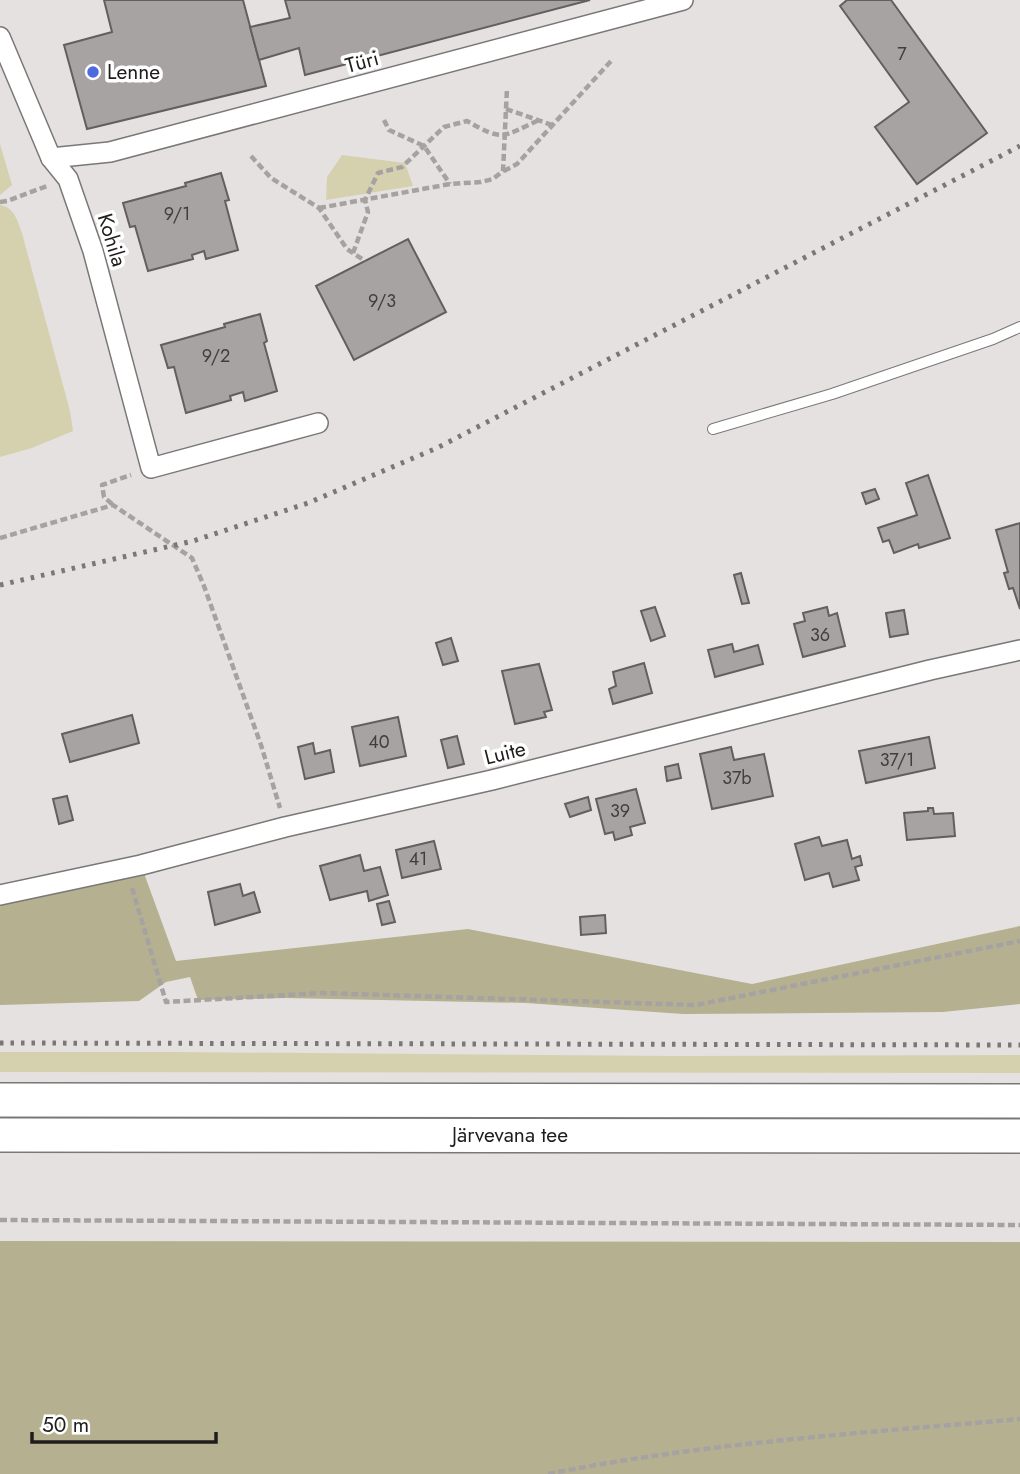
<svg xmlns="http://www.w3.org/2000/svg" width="1020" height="1474" font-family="Jost,sans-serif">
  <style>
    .green { fill: #d5d1af }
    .forest { fill: #b5b190 }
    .building { fill: #a7a3a3; stroke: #625f5f; stroke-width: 2 }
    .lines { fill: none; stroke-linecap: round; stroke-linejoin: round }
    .service-casing { stroke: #7a7776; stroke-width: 12 }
    .minor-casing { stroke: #7a7776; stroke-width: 22 }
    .trunk-casing { stroke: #7a7776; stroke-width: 36 }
    .path { stroke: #a5a2a1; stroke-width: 4.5; stroke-dasharray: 7 3.5; stroke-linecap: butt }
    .service { stroke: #fff; stroke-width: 10 }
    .minor { stroke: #fff; stroke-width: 19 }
    .trunk { stroke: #fff; stroke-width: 33 }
    .rail { stroke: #7a7877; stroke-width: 5; stroke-dasharray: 3.5 7; stroke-linecap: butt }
    .poi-dot { fill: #4d6bdf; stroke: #fff; stroke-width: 2.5 }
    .labels { text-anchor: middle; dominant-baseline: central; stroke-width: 7; stroke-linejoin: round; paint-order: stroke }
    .number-label { font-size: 18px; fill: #403e3e }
    .street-label { font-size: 21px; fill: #1e1d1c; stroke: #fff }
    .poi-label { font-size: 21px; fill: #1e1d1c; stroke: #fff; text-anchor: start }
  </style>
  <rect width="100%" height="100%" fill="#e5e1e0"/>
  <g class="green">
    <polygon points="0,144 12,185 0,195"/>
    <polygon points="342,155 405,163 413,186 326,200 327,177"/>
    <path d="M0,205c15,3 17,15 22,28l48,178 3,20 -41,17 -32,9z"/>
    <polygon points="0,1052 176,1052 679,1056 1020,1055 1020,1073 0,1072"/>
  </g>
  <g class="forest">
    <polygon points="141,865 176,961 468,929 752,984 1020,926 1020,1004 943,1012 683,1014 526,1003 287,998 198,1000 190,977 166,982 139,1001 0,1005 0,895"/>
    <polygon points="0,1241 1020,1242 1020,1474 0,1474"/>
  </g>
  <g class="building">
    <polygon points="104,0 243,0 266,86 87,129 64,45 112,32"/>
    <polygon points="285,0 590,0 305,75 299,48 259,60 250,27 290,18"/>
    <polygon points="847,0 891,0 987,133 917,184 875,127 909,102 840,6"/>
    <polygon points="221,173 229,200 225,201 238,250 206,259 204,251 192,255 193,259 148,271 135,226 130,227 123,203 186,186 185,183"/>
    <polygon points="408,239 446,312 354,360 316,286"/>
    <polygon points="260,314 267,341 264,343 277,391 245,401 243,392 230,396 231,400 186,413 174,367 168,368 161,345 225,327 224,324"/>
    <polygon points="928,475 950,538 919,548 918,544 894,553 889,540 883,542 878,528 917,515 906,483"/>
    <polygon points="875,489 879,499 866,504 862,493"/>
    <polygon points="1020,523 1020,609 1013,588 1009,589 1004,573 1008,572 996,530"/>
    <polygon points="741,573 749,603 742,604 734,575"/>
    <polygon points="655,607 665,636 651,641 641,611"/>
    <polygon points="827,607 829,616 837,613 845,646 803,657 794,624 805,621 803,613"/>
    <polygon points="904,610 908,634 890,637 886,613"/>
    <polygon points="451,638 458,661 443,665 436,643"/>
    <polygon points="732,644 734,652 758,645 763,664 715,677 708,650"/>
    <polygon points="644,663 652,693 613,704 609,689 616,686 613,672"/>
    <polygon points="539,664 552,710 544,712 546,717 515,724 502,671"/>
    <polygon points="132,715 139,743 70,762 62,734"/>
    <polygon points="398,717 406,756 360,766 352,727"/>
    <polygon points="457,736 464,764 448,768 441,740"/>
    <polygon points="929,737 935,768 866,783 859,751"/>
    <polygon points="313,743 315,754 330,750 334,772 305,779 298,747"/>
    <polygon points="731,747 734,760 764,754 773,796 712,809 700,754"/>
    <polygon points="678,764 681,778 667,781 665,767"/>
    <polygon points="636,789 645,823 630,827 632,835 615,840 613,832 605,834 596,799"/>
    <polygon points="67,796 73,820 59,824 53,799"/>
    <polygon points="588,797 591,810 570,817 565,804"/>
    <polygon points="928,808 933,808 934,814 953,813 955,836 907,840 904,813 928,811"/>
    <polygon points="819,837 822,846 847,840 852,859 860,856 862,865 855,867 859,880 833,887 829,873 805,880 795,844"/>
    <polygon points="434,841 441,869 402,878 396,850"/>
    <polygon points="360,855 364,871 380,867 388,895 369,901 367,891 330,900 320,866"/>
    <polygon points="240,884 243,896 254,892 260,912 215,925 208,892"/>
    <polygon points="389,901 395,922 382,925 377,904"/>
    <polygon points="605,915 606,933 581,935 580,917"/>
  </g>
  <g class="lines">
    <g class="service-casing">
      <polyline id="service" points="713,429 832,394 993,339 1020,327"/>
    </g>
    <g class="minor-casing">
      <g id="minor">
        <polyline points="0,37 51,158 68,179 93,251 151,468 318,423"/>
        <polyline points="51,158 110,152 683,0"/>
        <polyline points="0,895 141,865 285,827 492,780 930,670 1020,650"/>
      </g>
    </g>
    <g class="trunk-casing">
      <g id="trunk">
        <polyline points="0,1100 1020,1101"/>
        <polyline points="0,1135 1020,1136"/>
      </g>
    </g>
    <g class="path">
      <polyline points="506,109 552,125"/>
      <polyline points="384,120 389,130 424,146 450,184"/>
      <polyline points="251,156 271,178 319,208 347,249 365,261"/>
      <polyline points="504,171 517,164 611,61"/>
      <polyline points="0,202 7,201 47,186"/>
      <polyline points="319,208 450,184 481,182 493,179 503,171 507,88"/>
      <path d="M353,253l15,-41 -3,-12 13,-27 24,-6 42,-40 23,-6c37,21 35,16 72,-1"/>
      <polyline points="112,504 104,497 102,485 131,475"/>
      <polyline points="0,538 113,505 192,558 204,586 261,745 280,808"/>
      <polyline points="132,888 166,1002 322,993 696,1005 1020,941"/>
      <polyline points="0,1220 1020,1225"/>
      <path d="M548,1474c155,-31 314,-41 472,-55"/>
    </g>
    <use href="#service" class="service"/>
    <use href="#minor" class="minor"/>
    <use href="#trunk" class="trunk"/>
    <g class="rail">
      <polyline points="0,585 193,541 308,503 437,448 1020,146"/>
      <polyline points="0,1043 1020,1045"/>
    </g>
  </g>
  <circle class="poi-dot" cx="93" cy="72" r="7"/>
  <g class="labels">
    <g class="number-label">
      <text x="902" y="54">7</text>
      <text x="177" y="214">9/1</text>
      <text x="382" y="301">9/3</text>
      <text x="216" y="356">9/2</text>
      <text x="820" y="635">36</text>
      <text x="379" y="742">40</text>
      <text x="897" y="760">37/1</text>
      <text x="737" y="778">37b</text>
      <text x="620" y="811">39</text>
      <text x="418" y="859">41</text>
    </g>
    <g class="street-label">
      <text transform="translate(362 62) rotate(-15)">Türi</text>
      <text transform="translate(112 240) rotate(73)">Kohila</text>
      <text transform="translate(505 753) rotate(-14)">Luite</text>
      <text x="510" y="1135">Järvevana tee</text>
    </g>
    <g class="poi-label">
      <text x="107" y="72">Lenne</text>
    </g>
  </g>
  <path d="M32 1432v10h184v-10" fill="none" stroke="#1e1d1c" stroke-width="3.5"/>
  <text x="42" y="1432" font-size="21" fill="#1e1d1c" stroke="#ffffff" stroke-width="5" paint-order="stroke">50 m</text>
</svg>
